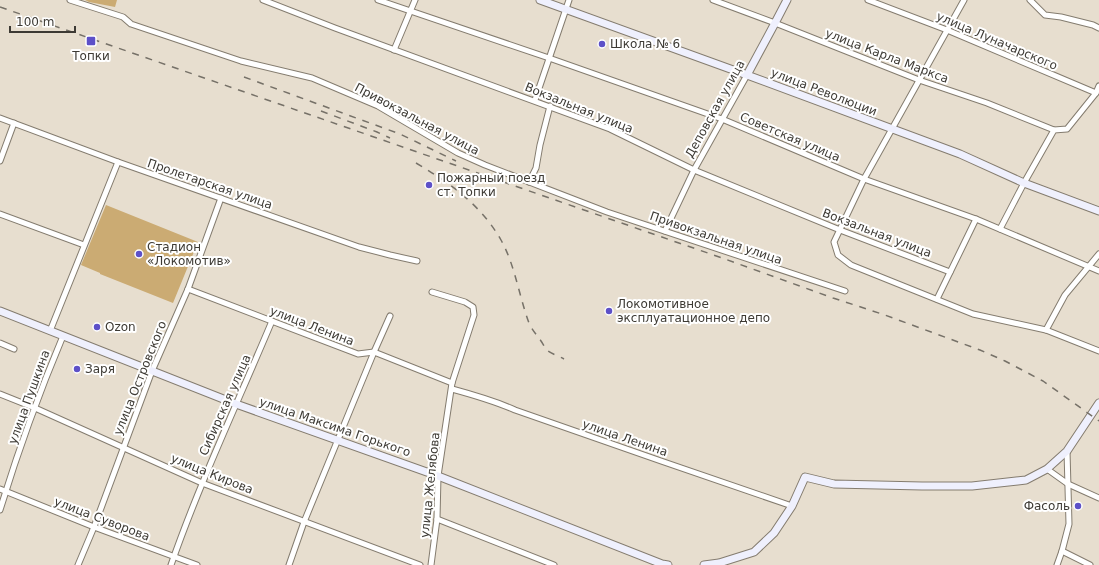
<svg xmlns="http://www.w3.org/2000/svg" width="1099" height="565" font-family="'DejaVu Sans',sans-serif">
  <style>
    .green { fill: #cbab73 }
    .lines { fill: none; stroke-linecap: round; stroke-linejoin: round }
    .street-casing { stroke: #847c6f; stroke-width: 7 }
    .secondary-casing { stroke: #847c6f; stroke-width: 9 }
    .street { stroke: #fff; stroke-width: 5 }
    .secondary { stroke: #eff0fd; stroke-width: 7 }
    .rail { stroke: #767168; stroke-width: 1.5; stroke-dasharray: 7 7; stroke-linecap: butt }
    .poi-dot { fill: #5d50c8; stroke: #fff; stroke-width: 1.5 }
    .labels { text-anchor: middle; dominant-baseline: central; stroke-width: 4; stroke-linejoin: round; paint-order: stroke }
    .street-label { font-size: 12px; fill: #3d3a34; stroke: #fff }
    .poi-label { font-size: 12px; fill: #3d3a34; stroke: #fff; text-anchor: start }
  </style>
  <rect width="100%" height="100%" fill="#e7decf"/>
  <g class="green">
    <polygon points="85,0 117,0 115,7 89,2"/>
    <polygon points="106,205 198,242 173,303 100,274 100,273 81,265"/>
  </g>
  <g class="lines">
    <g class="street-casing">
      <g id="street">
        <polyline points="70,0 123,17 131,24 241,61 312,78 378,106 458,153 485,165 607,212 845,291"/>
        <polyline points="263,0 335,28 610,129 694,170 840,230 950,272"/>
        <polyline points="378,0 549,58 722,119 864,179 976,219 1099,271"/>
        <polyline points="713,0 775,23 919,80 987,103 1054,130"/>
        <polyline points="868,0 947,30 1096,93"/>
        <polyline points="964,0 864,179 834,242 838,255 851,265 973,314 1046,330 1099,351"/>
        <polyline points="1030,0 1045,15 1061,17 1093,25 1099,28"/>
        <polyline points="394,50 415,0"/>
        <polyline points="535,100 569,0"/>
        <polyline points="0,118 118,162 359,247 390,255 417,261"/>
        <polyline points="0,161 14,123"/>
        <polyline points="529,182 536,168 540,145 550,106"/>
        <polyline points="0,214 84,245"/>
        <polyline points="1000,229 1024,183 1054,130 1067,129 1096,93 1099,86"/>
        <polyline points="665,231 694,170 747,75"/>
        <polyline points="188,289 358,354 374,352 452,383"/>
        <polyline points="937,299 976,219"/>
        <polyline points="1046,330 1065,295 1099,254"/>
        <polyline points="50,331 118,162"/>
        <polyline points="0,343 14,349"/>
        <path d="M452,389c22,6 43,12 63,21l146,51 131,45"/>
        <polyline points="0,394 35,408 202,483 420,565"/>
        <polyline points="1047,469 1068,484 1099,498"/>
        <polyline points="0,489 94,527 197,565"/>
        <path d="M0,510c18,-59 39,-117 63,-174"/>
        <polyline points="437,519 554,565"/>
        <polyline points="1062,551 1090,565"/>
        <polyline points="78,565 94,527 152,371 188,289 221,198"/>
        <path d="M171,565c29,-83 67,-163 101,-244"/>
        <polyline points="289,565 304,522 374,352 390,316"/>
        <polyline points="431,565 437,519 438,476 452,383 474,315 473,307 465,302 432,292"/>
        <polyline points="1057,565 1062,551 1069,524 1067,451"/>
      </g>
    </g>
    <g class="secondary-casing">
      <g id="secondary">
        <polyline points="540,0 747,75 960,154 1024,183 1099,211"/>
        <polyline points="747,75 775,23 787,0"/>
        <polyline points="0,311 236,404 438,476 662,564 668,565"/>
        <polyline points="704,565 719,563 754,552 774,533 792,506 805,477 834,484 922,486 972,486 1026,480 1047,469 1067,451 1099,403"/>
      </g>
    </g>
    <use href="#street" class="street"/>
    <use href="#secondary" class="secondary"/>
    <g class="rail">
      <polyline points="0,7 725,259 833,298 882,314 980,350 1005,361 1043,381 1099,421"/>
      <polyline points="244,77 400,134 456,161"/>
      <polyline points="321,111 377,132 390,138"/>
      <path d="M416,163c34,20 65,42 85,77 14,25 18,56 28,83 3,7 8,12 12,18 2,3 4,7 7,10 4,3 11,5 16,8"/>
    </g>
  </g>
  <g class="poi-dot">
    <rect x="86" y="36" width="10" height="10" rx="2"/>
    <circle cx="602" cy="44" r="4"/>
    <circle cx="429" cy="185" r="4"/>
    <circle cx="139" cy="254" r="4"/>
    <circle cx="609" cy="311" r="4"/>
    <circle cx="97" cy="327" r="4"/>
    <circle cx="77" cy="369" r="4"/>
    <circle cx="1078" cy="506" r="4"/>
  </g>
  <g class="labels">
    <g class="street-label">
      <text transform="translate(997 41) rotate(23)">улица Луначарского</text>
      <text transform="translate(887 56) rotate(21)">улица Карла Маркса</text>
      <text transform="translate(824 92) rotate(21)">улица Революции</text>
      <text transform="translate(579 108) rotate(22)">Вокзальная улица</text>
      <text transform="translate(715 109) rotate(-61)">Деповская улица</text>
      <text transform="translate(417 119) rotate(28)">Привокзальная улица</text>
      <text transform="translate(790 137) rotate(23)">Советская улица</text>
      <text transform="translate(210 184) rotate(19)">Пролетарская улица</text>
      <text transform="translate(877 233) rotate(21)">Вокзальная улица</text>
      <text transform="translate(716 238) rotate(19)">Привокзальная улица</text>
      <text transform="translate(312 326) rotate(21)">улица Ленина</text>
      <text transform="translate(140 378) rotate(-68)">улица Островского</text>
      <text transform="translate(29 397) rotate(-70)">улица Пушкина</text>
      <text transform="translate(225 405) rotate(-66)">Сибирская улица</text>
      <text transform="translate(335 427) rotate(19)">улица Максима Горького</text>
      <text transform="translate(625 438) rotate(19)">улица Ленина</text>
      <text transform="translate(212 474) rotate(22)">улица Кирова</text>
      <text transform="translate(430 485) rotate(-84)">улица Желябова</text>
      <text transform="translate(102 519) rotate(21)">улица Суворова</text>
    </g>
    <g class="poi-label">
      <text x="610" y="44">Школа № 6</text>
      <text x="91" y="56" text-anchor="middle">Топки</text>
      <text x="437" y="178">Пожарный поезд<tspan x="437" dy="14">ст. Топки</tspan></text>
      <text x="147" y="247">Стадион<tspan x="147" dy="14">«Локомотив»</tspan></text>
      <text x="617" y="304">Локомотивное<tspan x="617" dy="14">эксплуатационное депо</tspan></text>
      <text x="105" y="327">Ozon</text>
      <text x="85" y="369">Заря</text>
      <text x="1070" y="506" text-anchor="end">Фасоль</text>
    </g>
  </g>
  <path d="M10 26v6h65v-6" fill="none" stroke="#3d3a34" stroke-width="2"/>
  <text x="16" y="26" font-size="12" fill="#3d3a34" stroke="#ffffff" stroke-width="3" paint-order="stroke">100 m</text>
</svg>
